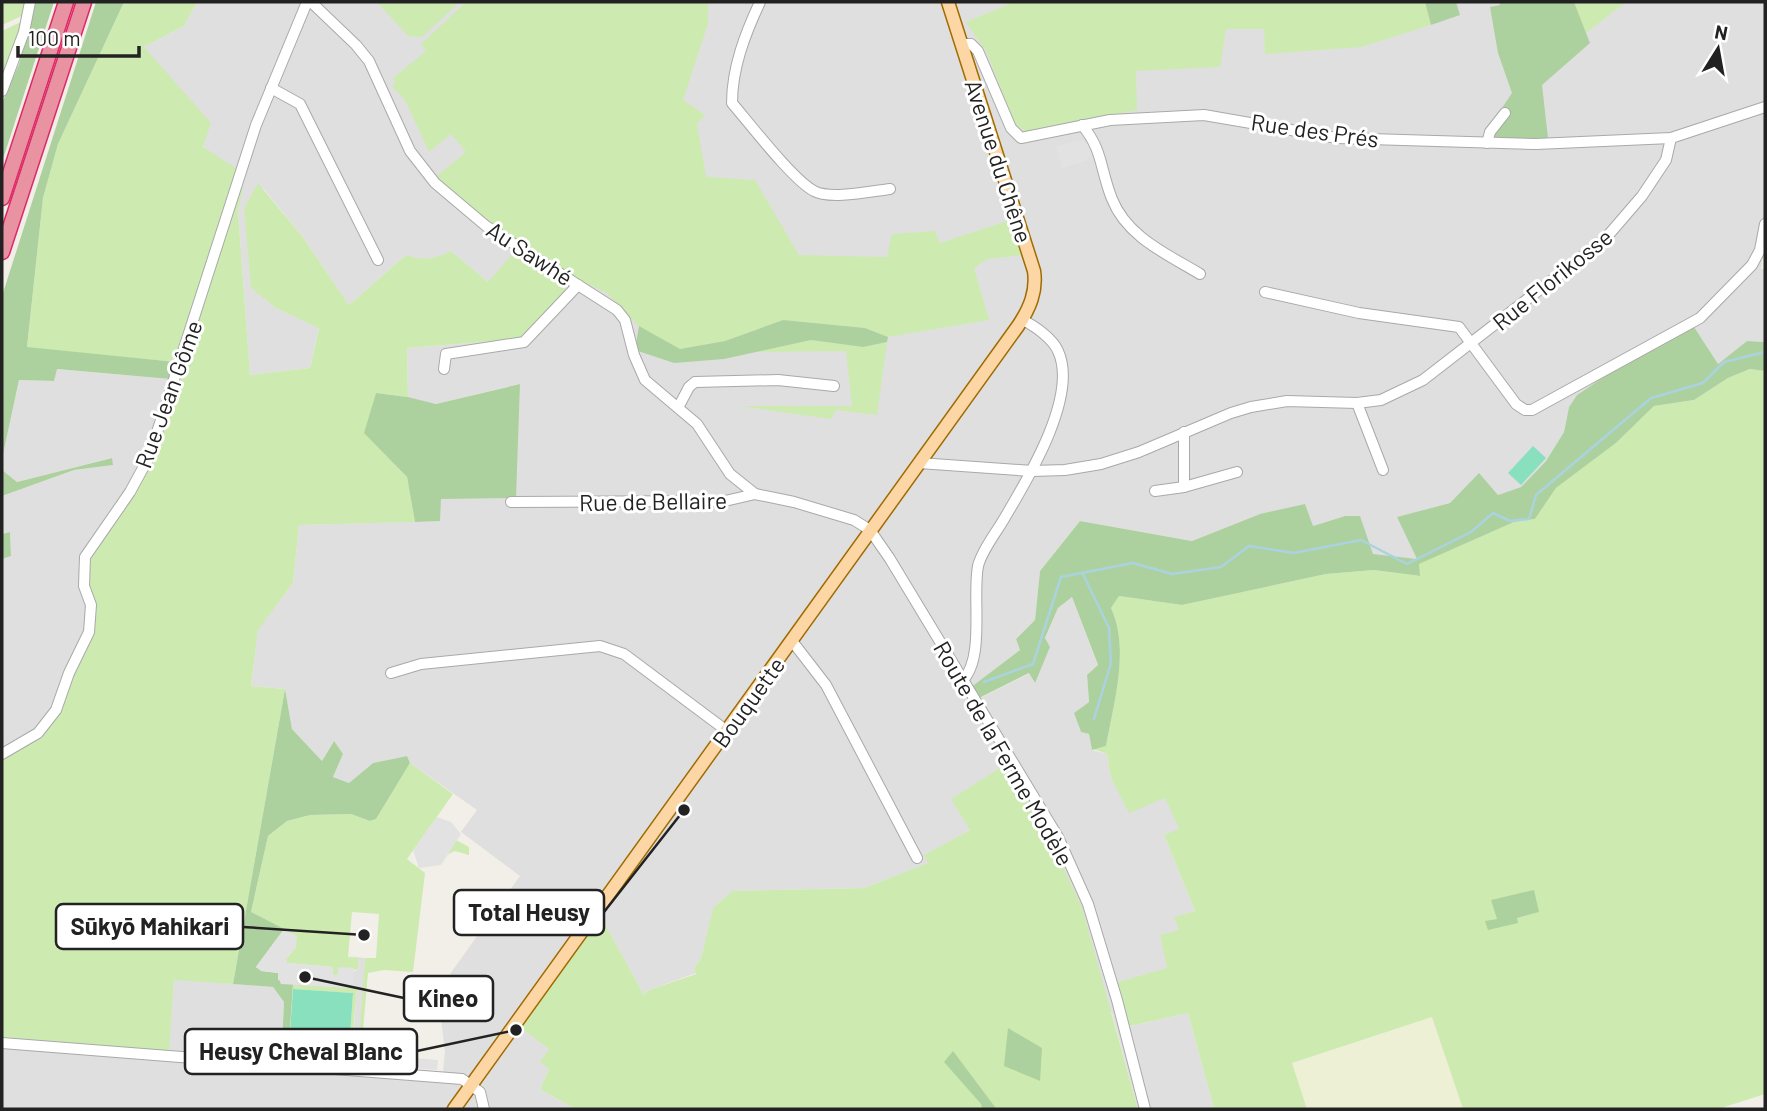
<svg xmlns="http://www.w3.org/2000/svg" width="1767" height="1111" font-family="Barlow,sans-serif">
  <style>
    .residential { fill: #e0dfdf }
    .farmland { fill: #eef0d5 }
    .grass { fill: #cdebb0 }
    .forest { fill: #add19e }
    .pitch { fill: #88e0be }
    .parking { fill: #e2e2e2 }
    .lines { fill: none; stroke-linecap: round; stroke-linejoin: round }
    .stream { stroke: #aad3df; stroke-width: 2.5 }
    .minor-casing { stroke: #a9a9a9; stroke-width: 12 }
    .major-casing { stroke: #a06b00; stroke-width: 15 }
    .highway-casing { stroke: #dc2a67; stroke-width: 17 }
    .minor { stroke: #fff; stroke-width: 10 }
    .major { stroke: #fcd6a4; stroke-width: 12 }
    .highway { stroke: #e892a2; stroke-width: 14 }
    .labels { text-anchor: middle; dominant-baseline: central; stroke-width: 6; stroke-linejoin: round; paint-order: stroke }
    .street-label { font-size: 23px; fill: #222; stroke: #fff }
    .leader { fill: none; stroke: #222; stroke-width: 2.5 }
    .callout-dot { fill: #222; stroke: #fff; stroke-width: 2.5 }
    .callout { fill: #fff; stroke: #222; stroke-width: 2.5 }
    .callout-label { font-size: 24px; text-anchor: middle; font-weight: bold; fill: #222 }
  </style>
  <rect width="100%" height="100%" fill="#f2efe9"/>
  <g class="residential">
    <polygon points="197,2 1765,2 1765,238 1761,269 1765,269 1765,342 1747,341 1718,364 1593,384 1577,395 1569,407 1564,432 1546,461 1521,487 1498,495 1479,474 1450,503 1398,517 1418,559 1373,555 1345,516 1313,526 1260,514 1192,541 1080,521 1040,571 1035,620 1016,639 1020,650 971,688 978,699 1030,673 1034,682 1050,647 1045,639 1058,608 1072,597 1098,666 1087,675 1089,702 1074,713 1081,732 1089,734 1092,750 1107,754 1111,778 1166,798 1180,830 1164,835 1195,911 1175,918 1179,930 1168,968 1127,1027 1188,1013 1214,1109 1138,1109 1112,1013 970,830 925,855 929,863 864,888 732,891 713,909 701,958 694,968 696,973 649,990 644,995 601,918 549,1049 549,1069 540,1089 575,1109 2,1109 2,1037 168,1051 174,979 273,987 284,1002 282,1043 287,1043 285,1058 288,1059 288,1062 348,1066 351,1062 357,989 352,985 353,972 358,969 359,959 348,956 365,958 358,1064 443,1072 445,1052 441,1019 449,1007 453,1010 460,1000 464,984 450,974 520,876 461,832 477,810 410,763 407,756 373,763 349,783 333,777 343,754 333,742 322,761 292,729 285,689 251,686 258,629 293,583 299,525 439,521 440,499 519,384 436,404 408,397 407,348 520,339 488,282 451,251 439,258 417,259 406,255 349,305 302,236 263,188 276,308 319,327 310,368 250,375 238,211 242,189 203,146 144,47 184,26"/>
    <polygon points="56,369 170,379 153,457 146,475 89,562 88,583 97,610 92,631 49,726 2,758 2,559 11,556 10,532 2,534 2,496 74,470 113,465 111,458 17,482 2,470 2,459 19,380 54,381"/>
  </g>
  <polygon class="farmland" points="1433,1017 1463,1109 1307,1109 1292,1063"/>
  <g class="grass">
    <polygon points="2,2 28,2 26,14 2,25"/>
    <path d="M124,2h73l-13,24 -40,21 67,76 -8,24 36,23c-20,65 -44,127 -63,192l-149,-14 16,-150 15,-54z"/>
    <polygon points="377,2 460,2 422,37 408,36"/>
    <polygon points="466,2 708,2 708,24 683,100 705,115 697,124 706,177 755,180 799,255 887,257 892,234 935,231 940,243 1013,219 1024,255 987,259 974,268 989,320 888,337 865,328 783,320 725,341 680,349 642,330 607,293 569,275 489,226 434,178 466,152 451,134 429,152 405,100 392,86 395,83 393,78 426,51 421,44"/>
    <polygon points="1014,2 1425,2 1431,25 1361,47 1265,54 1264,29 1226,29 1220,67 1136,71 1137,110 1026,132 1014,123 987,53 966,22"/>
    <polygon points="1574,2 1626,2 1586,33"/>
    <polygon points="25,20 2,85 2,31"/>
    <path d="M258,183l44,53 47,69 57,-50c16,6 30,4 45,-4l37,31 28,-32 48,31 1,10 -45,48 -113,9 1,49 -32,-4 -11,40 42,44 8,45 -116,3 -6,58 -35,47 -7,56 34,3 -52,295 -59,-4 -5,71 -167,-14v-279l37,-22 53,-105 5,-21 -9,-27 1,-21 57,-87 84,-254 10,-35 3,3 -5,22 12,164 60,-7 9,-40 -43,-20 -25,-20 -7,-80z"/>
    <polygon points="811,340 863,347 887,342 877,415 836,410 831,419 740,406 852,406 846,351 756,352"/>
    <path d="M1751,369l14,2v723l-47,15h-255l-31,-92 -140,46 15,46h-93l-26,-96 -62,14 -11,-44 52,-15 -7,-33 19,-5 -5,-13 21,-6 -31,-76 15,-6 -14,-31 -36,15 -18,-35 -4,-24 -14,-5 13,-3c8,-44 24,-97 5,-138l8,-12 63,9 144,-31 48,-4 45,6 -1,-12 96,-42 21,-3 21,-31 60,-45 38,-37 40,-6 34,-22z"/>
    <polygon points="410,763 453,794 407,859 425,873 413,972 384,970 368,973 360,1065 357,1065 365,958 376,958 379,914 352,912 348,957 359,958 358,969 336,975 333,975 333,967 287,963 286,959 296,947 251,912 268,836 287,821 310,815 351,814 370,821 376,819"/>
    <polygon points="1003,766 1048,836 1082,907 1138,1109 996,1109 945,1062 981,1104 982,1109 575,1109 540,1089 549,1069 540,1062 549,1049 521,1028 601,917 644,995 649,990 696,974 694,968 701,958 713,908 732,891 864,888 928,863 924,855 970,830 951,799"/>
    <polygon points="456,840 469,847 469,855 455,851 444,856"/>
    <polygon points="293,984 351,988 352,985 357,989 350,1064 348,1064 353,993 293,989"/>
  </g>
  <g class="forest">
    <polygon points="36,2 54,2 2,162 2,103 19,64"/>
    <polygon points="96,2 124,2 58,144 43,198 27,347 176,362 170,379 57,369 54,381 19,380 2,459 2,296"/>
    <polygon points="1425,2 1456,2 1460,15 1431,25"/>
    <polygon points="1499,2 1574,2 1590,43 1542,85 1548,138 1482,138 1512,93 1498,53 1490,7 1500,5"/>
    <polygon points="783,320 865,328 888,337 887,342 863,347 811,340 724,359 674,363 635,350 639,326 680,349 725,341"/>
    <path d="M1694,327l24,37 29,-23 18,1v29l-15,-2 -22,9 -34,22 -40,6 -38,37 -60,45 -21,31 -21,3 -95,42 1,12 -46,-6 -48,4 -144,31 -63,-9 -8,12c19,41 3,94 -5,138l-14,4 -3,-16 -8,-2 -7,-19 15,-11 -2,-27 11,-10 -26,-68 -14,11 -13,30 5,9 -15,36 -6,-10 -52,26 -7,-11 50,-38 -4,-11 19,-19 5,-49 40,-50 112,20 68,-27 45,-10 8,22 32,-10h15l13,38 44,5 -20,-42 53,-14 29,-30 19,22 23,-8 25,-26 18,-29 5,-25 8,-12 37,-25z"/>
    <polygon points="520,384 516,498 441,499 440,521 415,522 407,477 364,433 376,393 408,397 436,404"/>
    <polygon points="112,458 113,465 74,470 2,496 2,470 17,482"/>
    <polygon points="10,532 11,556 2,559 2,534"/>
    <polygon points="285,689 292,729 322,761 334,741 343,754 333,777 349,783 373,763 407,756 410,763 376,819 370,821 351,814 310,815 287,821 268,836 251,912 284,929 256,967 262,971 278,973 281,984 293,984 288,1059 285,1058 287,1044 282,1043 284,1002 273,987 233,984"/>
    <polygon points="1534,890 1539,912 1517,918 1518,923 1488,930 1485,921 1497,919 1491,900"/>
    <polygon points="1008,1028 1042,1048 1040,1081 1004,1066"/>
    <polygon points="953,1051 995,1107 996,1109 982,1109 981,1104 944,1062"/>
  </g>
  <g class="pitch">
    <polygon points="1533,446 1546,458 1521,485 1508,473"/>
    <polygon points="293,989 353,993 348,1064 288,1060"/>
  </g>
  <g class="parking">
    <polygon points="1082,140 1095,151 1086,161 1062,168 1056,146"/>
    <polygon points="437,817 451,822 461,834 441,865 419,868 413,850"/>
    <polygon points="284,929 297,936 296,947 286,959 287,963 333,967 333,974 336,975 338,974 338,967 354,968 352,988 281,984 281,981 278,980 278,973 261,971 256,967"/>
    <polygon points="367,1054 438,1060 437,1070 367,1065"/>
  </g>
  <g class="lines">
    <g class="stream">
      <polyline points="1083,574 1109,628 1111,663 1094,719"/>
      <polyline points="984,682 1033,664 1061,577 1133,563 1172,574 1221,567 1249,546 1294,553 1361,540 1407,564 1471,532 1493,513 1510,521 1529,519 1536,495 1651,398 1703,383 1724,362 1765,352"/>
    </g>
    <g class="minor-casing">
      <g id="minor">
        <polyline points="311,2 356,45 369,61 410,151 435,183 486,226 617,310 625,320 634,355 645,380 697,424 730,474 755,494"/>
        <path d="M760,2c-15,32 -28,66 -28,101 18,21 61,77 82,88 16,9 58,0 76,-2"/>
        <polyline points="962,44 971,44 978,51 1011,128 1021,138 1110,120 1204,115 1337,138 1536,144 1671,138 1765,107"/>
        <polyline points="271,88 300,104 378,260"/>
        <polyline points="2,91 24,32 30,2"/>
        <path d="M1082,125c21,25 18,44 30,74 15,38 55,55 88,75"/>
        <polyline points="1487,143 1490,132 1505,113"/>
        <polyline points="1265,292 1359,313 1459,327 1516,404 1525,410 1532,410 1700,318 1752,265 1760,250 1765,224"/>
        <polyline points="444,369 446,354 524,342 578,285"/>
        <polyline points="1357,403 1383,470"/>
        <polyline points="679,406 689,387 695,382 778,380 834,386"/>
        <polyline points="1184,432 1184,487"/>
        <polyline points="919,463 1032,471 1065,470 1101,464 1139,452 1231,413 1251,407 1287,401 1357,403 1381,400 1423,380 1605,239 1642,196 1666,160 1671,138"/>
        <polyline points="1155,491 1184,487 1237,472"/>
        <polyline points="511,502 725,501 755,494 794,502 854,520 870,530 890,559 1058,837 1088,904 1117,1000 1145,1109"/>
        <polyline points="792,641 826,685 917,858"/>
        <polyline points="391,673 421,664 600,646 624,654 727,731"/>
        <path d="M963,680c22,-23 9,-84 15,-114 4,-16 18,-33 26,-47 23,-39 75,-123 54,-168 -5,-12 -24,-26 -36,-31"/>
        <polyline points="2,754 38,733 56,710 69,673 89,632 91,605 84,586 85,557 130,492 149,457 256,125 307,2"/>
        <polyline points="2,1043 462,1079 480,1092 484,1109"/>
      </g>
    </g>
    <g class="major-casing">
      <path id="major" d="M454,1109l564,-783c12,-18 19,-35 16,-55l-86,-269"/>
    </g>
    <g class="highway-casing">
      <g id="highway">
        <polyline points="2,198 66,2"/>
        <polyline points="2,252 84,2"/>
      </g>
    </g>
    <use href="#minor" class="minor"/>
    <use href="#major" class="major"/>
    <use href="#highway" class="highway"/>
  </g>
  <g class="labels">
    <g class="street-label">
      <text transform="translate(1315 130) rotate(8)">Rue des Prés</text>
      <text transform="translate(999 161) rotate(72)">Avenue du Chêne</text>
      <text transform="translate(530 253) rotate(33)">Au Sawhé</text>
      <text transform="translate(1552 279) rotate(-39)">Rue Florikosse</text>
      <text transform="translate(168 394) rotate(-70)">Rue Jean Gôme</text>
      <text transform="translate(653 501) rotate(-1)">Rue de Bellaire</text>
      <text transform="translate(748 702) rotate(-54)">Bouquette</text>
      <text transform="translate(1004 753) rotate(60)">Route de la Ferme Modèle</text>
    </g>
  </g>
  <path class="leader" d="M684 810L604 912M364 935L243 927M305 977L404 998M516 1030L417 1051"/>
  <g class="callout-dot">
    <circle cx="684" cy="810" r="7"/>
    <circle cx="364" cy="935" r="7"/>
    <circle cx="305" cy="977" r="7"/>
    <circle cx="516" cy="1030" r="7"/>
  </g>
  <g class="callout">
    <rect x="454" y="890" width="150" height="45" rx="7"/>
    <rect x="56" y="904" width="187" height="45" rx="7"/>
    <rect x="404" y="976" width="89" height="45" rx="7"/>
    <rect x="185" y="1029" width="232" height="45" rx="7"/>
  </g>
  <g class="callout-label">
    <text x="529" y="921">Total Heusy</text>
    <text x="150" y="935">Sūkyō Mahikari</text>
    <text x="448" y="1007">Kineo</text>
    <text x="301" y="1060">Heusy Cheval Blanc</text>
  </g>
  <rect width="1767" height="1111" fill="none" stroke="#222222" stroke-width="7"/>
  <g transform="translate(1718 49) rotate(11)" stroke="#ffffff" stroke-width="5" paint-order="stroke">
  <path d="M0-5L12 26L0 18L-12 26Z" fill="#222222"/>
  <text y="-10" font-size="19" font-weight="bold" text-anchor="middle" fill="#222222">N</text>
  </g>
  <path d="M18 46v10h121v-10" fill="none" stroke="#222222" stroke-width="3.5"/>
  <text x="28" y="46" font-size="21" fill="#222222" stroke="#ffffff" stroke-width="5" paint-order="stroke">100 m</text>
</svg>
